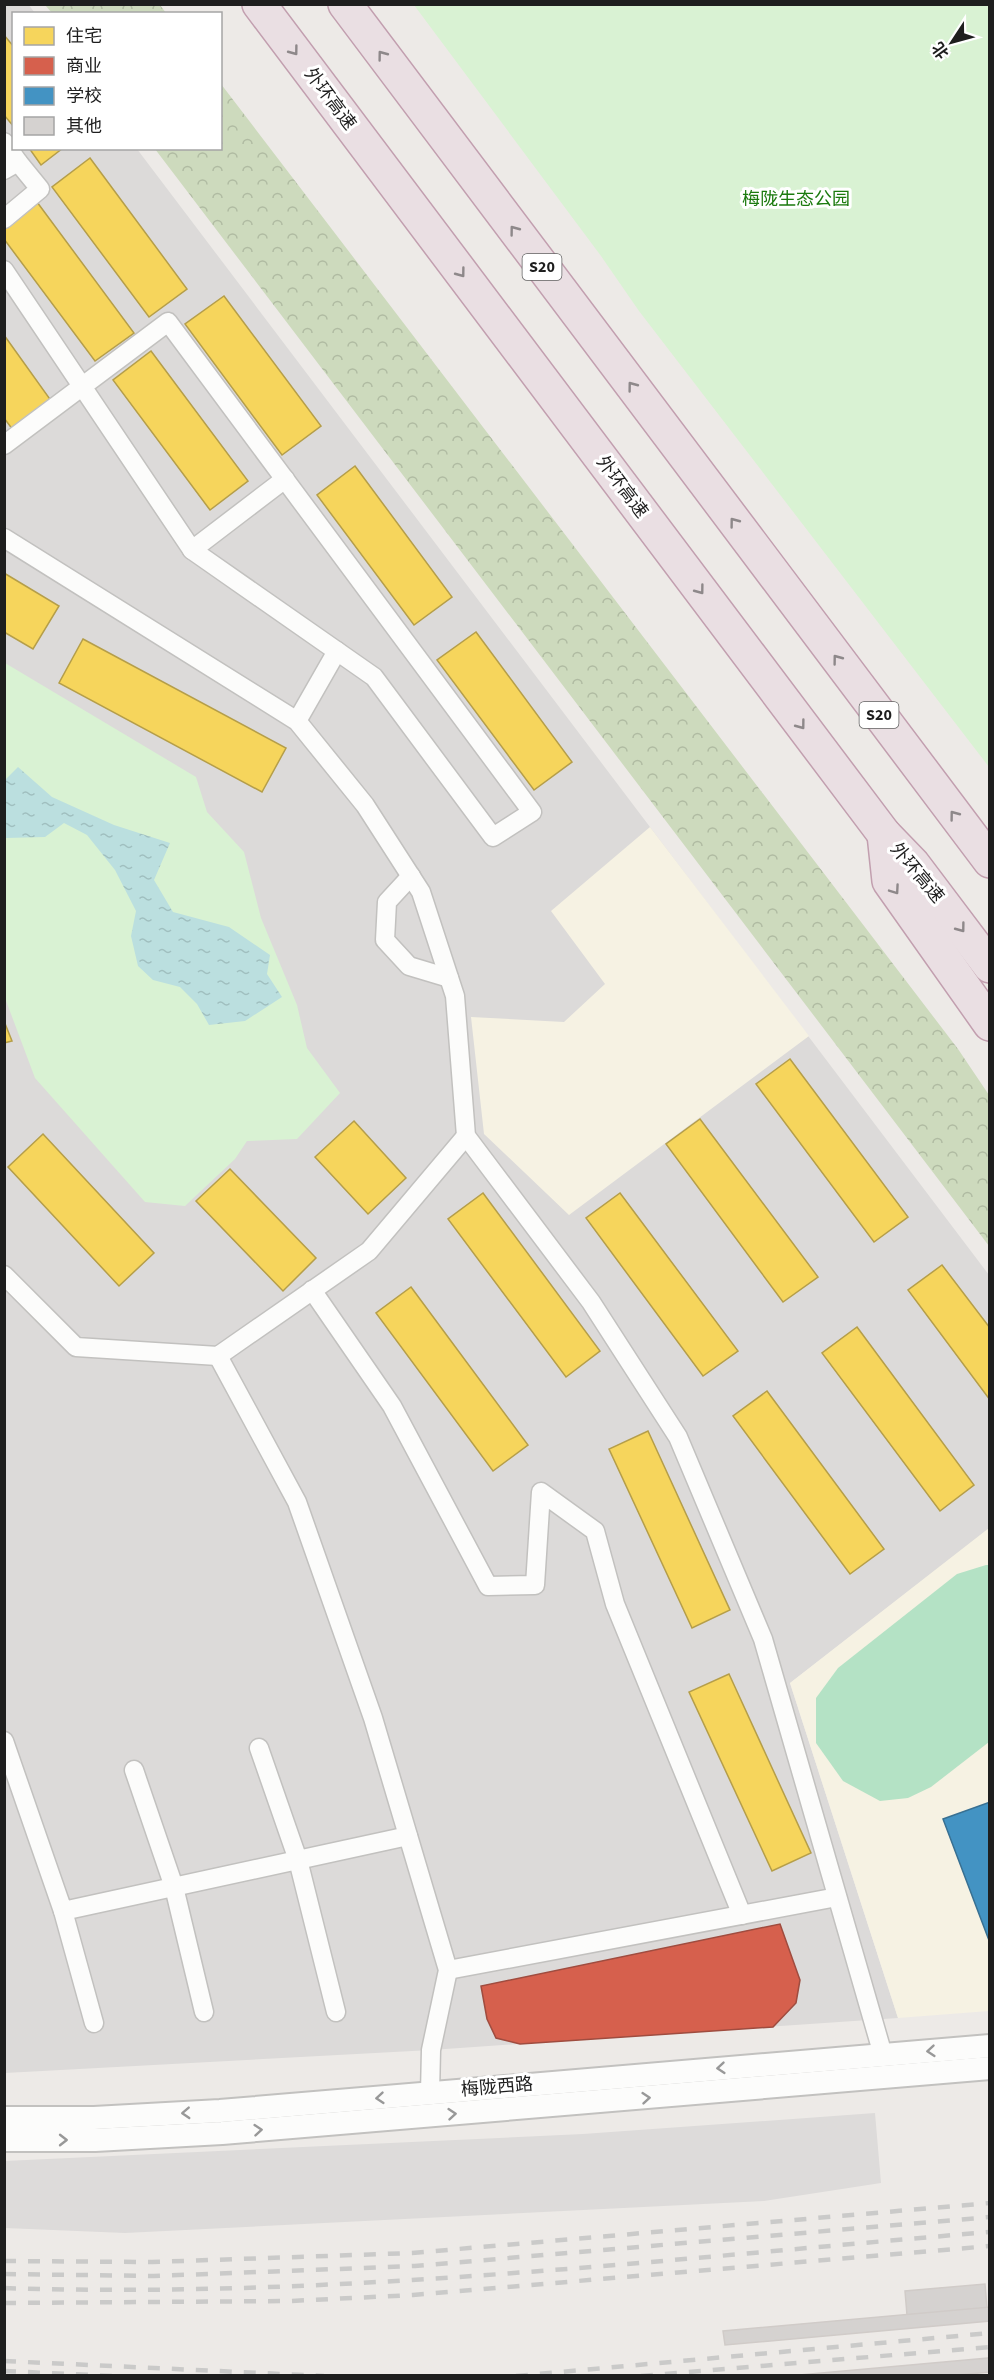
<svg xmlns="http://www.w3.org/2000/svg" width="994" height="2380" font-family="'Source Sans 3','Noto Sans SC',sans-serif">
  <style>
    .residential { fill: #dcdad9 }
    .education { fill: #f6f2e3 }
    .forest { fill: url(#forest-crowns) }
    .park { fill: #d9f2d3 }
    .pitch { fill: #b4e2c5 }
    .parking { fill: #dddbda }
    .water { fill: url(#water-ripples) }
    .homes { fill: #f6d55c; stroke: #b59e49; stroke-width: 1.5 }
    .shops { fill: #d6604d; stroke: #9f4c3f; stroke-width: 1.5 }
    .schools { fill: #4393c3; stroke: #387092; stroke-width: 1.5 }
    .building { fill: #d5d2d0; stroke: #d0cbc8; stroke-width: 1.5 }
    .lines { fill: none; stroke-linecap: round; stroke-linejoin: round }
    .minor-casing { stroke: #c2c1bf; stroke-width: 21 }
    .tertiary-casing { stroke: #c2c1bf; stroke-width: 26 }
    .motorway-casing { stroke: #c29faf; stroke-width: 36 }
    .minor { stroke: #fcfcfb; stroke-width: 18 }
    .tertiary { stroke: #fcfcfb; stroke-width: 22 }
    .motorway { stroke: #eadfe3; stroke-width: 33 }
    .rail { stroke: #cacac9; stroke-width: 4.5; stroke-dasharray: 12 12; stroke-linecap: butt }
    .oneway { stroke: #8e888a }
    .oneway2 { stroke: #989898 }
    .labels { text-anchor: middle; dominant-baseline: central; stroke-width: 6; stroke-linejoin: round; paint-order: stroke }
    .shield { fill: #fff; stroke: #626262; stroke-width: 1.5 }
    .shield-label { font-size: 16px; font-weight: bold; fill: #1e1e1e }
    .street-label { font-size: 18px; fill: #1e1e1e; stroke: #fff }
    .park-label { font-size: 18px; fill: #1b7a0e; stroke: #fff }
  </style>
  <defs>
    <pattern id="forest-crowns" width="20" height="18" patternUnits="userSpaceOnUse" patternTransform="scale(1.5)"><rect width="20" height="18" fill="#cddabd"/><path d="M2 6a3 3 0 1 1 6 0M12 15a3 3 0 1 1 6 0" fill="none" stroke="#b0bba2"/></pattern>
    <pattern id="water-ripples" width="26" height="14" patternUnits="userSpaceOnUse" patternTransform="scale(1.5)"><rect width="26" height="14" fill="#bbdfdf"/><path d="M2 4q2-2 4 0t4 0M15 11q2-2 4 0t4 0" fill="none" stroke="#a0bfbf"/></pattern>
  </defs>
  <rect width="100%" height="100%" fill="#edeae7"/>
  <polygon class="residential" points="28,4 35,13 14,14 14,148 137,149 989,1275 990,1528 790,1683 898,2018 431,2050 5,2073 4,5"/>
  <g class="education">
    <polygon points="650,827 809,1036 569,1215 484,1134 471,1017 564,1022 605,984 551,911"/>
    <polygon points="989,1528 989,2011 898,2018 790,1683"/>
  </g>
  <g class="forest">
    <polygon points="45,5 160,5 166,13 52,13"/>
    <polygon points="221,84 958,1049 989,1095 989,1246 155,149 220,148"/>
  </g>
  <g class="park">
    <polygon points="414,5 989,5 989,767 639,311 601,256"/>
    <polygon points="5,663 196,777 207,812 244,852 261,918 297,1005 307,1048 340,1093 297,1139 247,1141 235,1159 185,1206 145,1202 35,1078 5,998"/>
  </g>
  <polygon class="pitch" points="986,1565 990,1565 989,1742 931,1787 908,1798 880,1801 843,1781 816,1743 816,1698 838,1668 957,1574"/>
  <polygon class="parking" points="875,2113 881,2183 764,2201 125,2233 5,2228 5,2161 583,2134"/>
  <polygon class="water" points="18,767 52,797 114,825 170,843 154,880 173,912 229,927 270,955 267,974 282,997 245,1021 209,1025 197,1004 180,987 153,980 138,966 131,936 136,911 115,870 87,835 64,823 45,837 6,838 5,780"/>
  <g class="homes">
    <polygon points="4,35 14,47 14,127 4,115"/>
    <polygon points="29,148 63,148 41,165"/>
    <polygon points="90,158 187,289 149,317 52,187"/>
    <polygon points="37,202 134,333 95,361 4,239 4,226"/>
    <polygon points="224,296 321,426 282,455 185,324"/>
    <polygon points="4,335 52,402 13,430 4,418"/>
    <polygon points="151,351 248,481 210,510 113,380"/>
    <polygon points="355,466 452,597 414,625 317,495"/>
    <polygon points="4,573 59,606 33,649 4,632"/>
    <polygon points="476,632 572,762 534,790 437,660"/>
    <polygon points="83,639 286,748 262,792 59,683"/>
    <polygon points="4,1021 12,1041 4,1043"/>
    <polygon points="790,1059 908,1217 874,1242 756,1084"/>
    <polygon points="700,1119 818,1277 783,1302 666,1144"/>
    <polygon points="354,1121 406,1178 368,1214 315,1157"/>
    <polygon points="43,1134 154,1253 119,1286 8,1167"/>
    <polygon points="230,1169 316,1258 283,1291 196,1201"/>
    <polygon points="483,1193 600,1351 566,1377 448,1219"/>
    <polygon points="620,1193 738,1351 703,1376 586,1218"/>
    <polygon points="942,1265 990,1328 990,1400 908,1290"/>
    <polygon points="411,1287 528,1445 493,1471 376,1313"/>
    <polygon points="857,1327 974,1485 940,1511 822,1353"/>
    <polygon points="767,1391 884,1549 850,1574 733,1416"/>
    <polygon points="648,1431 730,1610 692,1628 609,1449"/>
    <polygon points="729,1674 811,1853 772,1871 689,1692"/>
  </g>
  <polygon class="shops" points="780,1924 800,1980 796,2003 773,2027 520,2044 496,2038 487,2019 481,1986"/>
  <polygon class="schools" points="990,1802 990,1943 943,1819"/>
  <g class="building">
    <polygon points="985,2284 987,2308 907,2315 905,2291"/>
    <polygon points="990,2307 990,2321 725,2345 723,2331"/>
    <polygon points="988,2358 990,2358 990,2372 947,2376 788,2376"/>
  </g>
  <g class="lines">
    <g class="minor-casing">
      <g id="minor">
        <polyline points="4,142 18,162"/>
        <polyline points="4,170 18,162 40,189 4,219"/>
        <polyline points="4,270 192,550 374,677 493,837 532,812 168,322 4,445"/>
        <polyline points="4,538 297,721 365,805 421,892 455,996 466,1136 591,1302 678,1437 763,1639 883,2055"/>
        <polyline points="192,550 285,479"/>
        <polyline points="297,721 337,651"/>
        <polyline points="411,876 387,902 385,940 409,966 449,978"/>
        <polyline points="4,1275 76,1347 218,1356 369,1251 466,1136"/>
        <polyline points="312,1290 392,1406 488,1586 535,1585 541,1492 595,1531 615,1604 742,1915"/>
        <polyline points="218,1356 297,1502 373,1718 448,1970 431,2050 430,2093"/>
        <polyline points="4,1741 63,1911 408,1836"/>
        <polyline points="259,1748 298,1860 336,2012"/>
        <polyline points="134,1770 174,1887 204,2012"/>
        <polyline points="63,1911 94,2023"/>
        <polyline points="448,1970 837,1897"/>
      </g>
    </g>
    <g class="tertiary-casing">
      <g id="tertiary">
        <polyline points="4,2118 94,2118 220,2111 990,2046"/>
        <polyline points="4,2140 95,2140 222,2133 990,2068"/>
      </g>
    </g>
    <g class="motorway-casing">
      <g id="motorway">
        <polyline points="259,4 884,834 913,864 990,966"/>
        <polyline points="345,4 990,861"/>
        <polyline points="884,834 889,881 990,1024"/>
      </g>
    </g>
    <use href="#minor" class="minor"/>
    <use href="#tertiary" class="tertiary"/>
    <use href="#motorway" class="motorway"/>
    <g class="rail">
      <polyline points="4,2261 152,2262 412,2253 990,2203"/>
      <polyline points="4,2274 154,2276 415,2266 990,2217"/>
      <path d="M4,2288c327,11 660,-29 986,-56"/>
      <polyline points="4,2303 290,2301 413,2295 990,2246"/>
      <polyline points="4,2361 324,2376"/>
      <polyline points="4,2371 113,2376"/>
      <polyline points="516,2376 990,2333"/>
      <polyline points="641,2376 990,2347"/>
    </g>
  </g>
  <defs><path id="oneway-chevron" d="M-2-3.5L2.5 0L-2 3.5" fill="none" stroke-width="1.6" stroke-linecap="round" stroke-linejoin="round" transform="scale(1.5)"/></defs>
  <g class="oneway">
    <use href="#oneway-chevron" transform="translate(294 51) rotate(53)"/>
    <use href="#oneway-chevron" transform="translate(382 55) rotate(-127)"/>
    <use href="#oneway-chevron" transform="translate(514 230) rotate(-127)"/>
    <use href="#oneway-chevron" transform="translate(461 273) rotate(53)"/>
    <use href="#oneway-chevron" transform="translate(632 386) rotate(-127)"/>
    <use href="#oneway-chevron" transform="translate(734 522) rotate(-127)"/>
    <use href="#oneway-chevron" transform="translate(700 590) rotate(53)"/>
    <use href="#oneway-chevron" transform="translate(837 659) rotate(-127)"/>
    <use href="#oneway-chevron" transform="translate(801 725) rotate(53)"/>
    <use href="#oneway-chevron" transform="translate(954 815) rotate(-127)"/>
    <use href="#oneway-chevron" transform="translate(895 890) rotate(55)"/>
    <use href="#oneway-chevron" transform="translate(961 928) rotate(53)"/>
  </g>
  <g class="oneway2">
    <use href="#oneway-chevron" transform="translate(931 2051) rotate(175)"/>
    <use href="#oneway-chevron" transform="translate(721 2068) rotate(175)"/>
    <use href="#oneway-chevron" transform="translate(380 2098) rotate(175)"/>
    <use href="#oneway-chevron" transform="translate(646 2098) rotate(-5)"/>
    <use href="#oneway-chevron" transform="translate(186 2113) rotate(177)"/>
    <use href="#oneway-chevron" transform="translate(452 2114) rotate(-5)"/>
    <use href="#oneway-chevron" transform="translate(258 2130) rotate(-5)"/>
    <use href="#oneway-chevron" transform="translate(63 2140)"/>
  </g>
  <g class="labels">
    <g class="shield">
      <rect x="522.5" y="254" width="39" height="26" rx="4.5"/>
      <rect x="859.5" y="702" width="39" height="26" rx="4.5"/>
    </g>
    <g class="shield-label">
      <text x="542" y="267">S20</text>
      <text x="879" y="715">S20</text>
    </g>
    <g class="street-label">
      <text transform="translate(330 99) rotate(53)">外环高速</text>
      <text transform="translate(622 487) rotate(53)">外环高速</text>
      <text transform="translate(917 873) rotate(50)">外环高速</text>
      <text transform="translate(497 2087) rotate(-5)">梅陇西路</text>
    </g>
    <g class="park-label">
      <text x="796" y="199">梅陇生态公园</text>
    </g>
  </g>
  <rect width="994" height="2380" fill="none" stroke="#1e1e1e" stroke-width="12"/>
  <rect x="12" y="12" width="210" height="138" fill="#ffffff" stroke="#a5a5a5" stroke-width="1.5"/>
  <rect x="24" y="27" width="30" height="18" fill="#f6d55c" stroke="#a5a5a5" stroke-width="1.5"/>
  <text x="66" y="42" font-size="18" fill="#1e1e1e">住宅</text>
  <rect x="24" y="57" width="30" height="18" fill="#d6604d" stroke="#a5a5a5" stroke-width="1.5"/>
  <text x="66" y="72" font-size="18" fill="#1e1e1e">商业</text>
  <rect x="24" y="87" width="30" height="18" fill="#4393c3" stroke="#a5a5a5" stroke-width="1.5"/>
  <text x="66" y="102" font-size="18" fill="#1e1e1e">学校</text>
  <rect x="24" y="117" width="30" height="18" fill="#d5d2d0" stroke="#a5a5a5" stroke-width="1.5"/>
  <text x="66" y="132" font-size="18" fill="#1e1e1e">其他</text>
  <g transform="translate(952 42) rotate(234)" stroke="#ffffff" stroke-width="4.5" paint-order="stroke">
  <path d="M0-4.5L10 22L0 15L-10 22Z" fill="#1e1e1e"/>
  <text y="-9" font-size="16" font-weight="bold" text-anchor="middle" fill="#1e1e1e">北</text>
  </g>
</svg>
